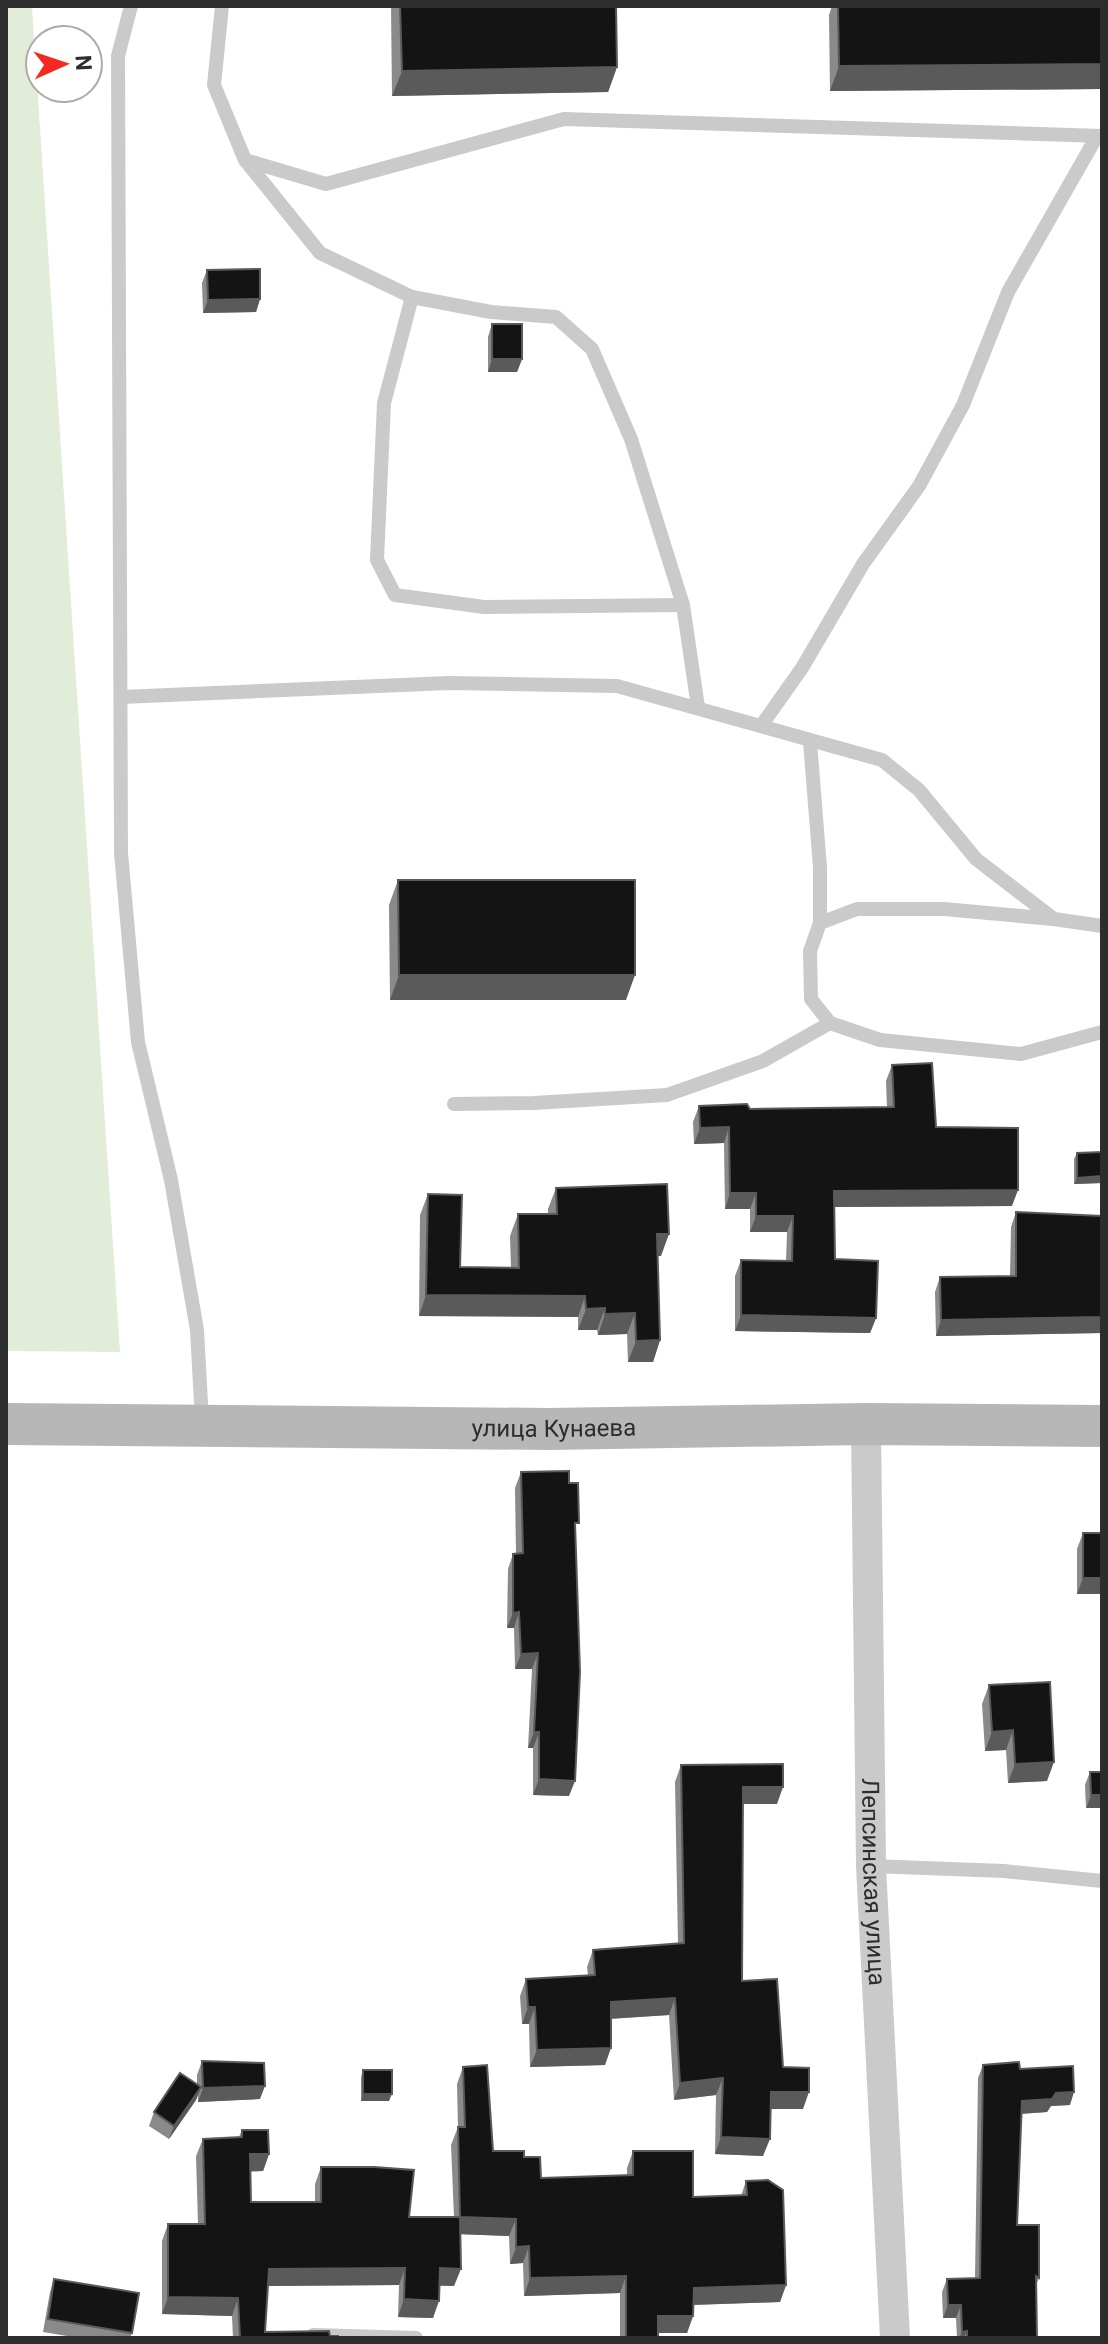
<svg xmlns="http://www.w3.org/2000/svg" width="1108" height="2344" font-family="Roboto,sans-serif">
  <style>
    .green { fill: #e1ecd9 }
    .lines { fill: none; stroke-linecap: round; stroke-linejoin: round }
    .service { stroke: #cacaca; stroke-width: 14 }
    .minor { stroke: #cacaca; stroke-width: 30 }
    .secondary { stroke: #b7b7b7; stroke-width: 42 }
    .wall { fill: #8a8a8a }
    .shaded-wall { fill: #5a5a5a }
    .building { fill: #141414; stroke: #5a5a5a; stroke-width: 2 }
    .labels { text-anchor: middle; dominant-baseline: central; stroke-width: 8; stroke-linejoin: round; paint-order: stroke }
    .street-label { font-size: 24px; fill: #2d2d2d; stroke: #fff }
  </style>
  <rect width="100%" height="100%" fill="#fff"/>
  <polygon class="green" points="6,6 32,6 120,1352 6,1351"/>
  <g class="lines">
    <g class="service">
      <polyline points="131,6 118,56 121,853 138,1042 171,1180 197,1330 202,1421"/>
      <polyline points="222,6 214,85 245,160 326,184 564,119 1102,136"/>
      <polyline points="245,160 320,253 412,297 491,312 556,317 592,349 631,439 683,605 698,707"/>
      <polyline points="412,297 384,403 377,560 395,595 484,607 683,605"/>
      <polyline points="121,697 449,683 617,686 882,760 919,790 976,859 1054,919 1102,926"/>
      <polyline points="761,726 802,668 863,564 919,486 963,405 1008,292 1097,136"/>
      <polyline points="810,742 820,867 820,923"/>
      <polyline points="1053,919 944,909 857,909 820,923 810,951 811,999 830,1023 880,1040 1021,1054 1102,1032"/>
      <polyline points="454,1104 534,1103 667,1095 763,1061 830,1023"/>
      <polyline points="871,1866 1004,1871 1102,1881"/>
      <polyline points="313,2335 416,2338"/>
    </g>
    <path class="minor" id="s1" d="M866,1424l5,442 24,472"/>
    <path class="secondary" id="s2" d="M6,1424l543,5 317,-5 236,2"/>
  </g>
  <g class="wall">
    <polygon points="391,6 616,6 617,67 608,92 392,96"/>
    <polygon points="832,6 1102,6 1102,89 830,91 829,15"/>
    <polygon points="207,270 260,299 256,312 203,313 202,283"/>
    <polygon points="492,324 522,359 517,372 488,372 488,337"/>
    <polygon points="398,880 626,1000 390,1000 389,905"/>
    <polygon points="892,1065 936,1127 1012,1206 835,1207 835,1259 876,1318 870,1333 735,1331 735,1276 741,1260 786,1261 787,1232 750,1232 750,1209 725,1209 724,1143 694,1144 693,1122 699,1106 750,1109 887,1107 886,1081"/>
    <polygon points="1077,1153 1102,1183 1074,1184 1074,1159"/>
    <polygon points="556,1188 661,1256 658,1256 660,1340 653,1362 628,1362 627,1334 598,1335 597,1330 578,1330 578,1317 419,1316 420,1215 428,1194 460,1267 511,1268 510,1236 518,1214 548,1214 548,1209"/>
    <polygon points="1016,1212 1102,1216 1102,1333 936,1336 935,1292 940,1277 1010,1276 1011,1227"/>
    <polygon points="521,1472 569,1483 576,1533 569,1796 533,1795 533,1748 528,1748 532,1669 515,1669 514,1628 507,1628 508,1569 513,1554 516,1553 515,1488"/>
    <polygon points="1083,1533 1102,1533 1102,1594 1077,1594 1077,1549"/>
    <polygon points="989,1685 1047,1781 1008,1783 1006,1750 985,1751 982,1704"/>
    <polygon points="681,1765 777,1804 743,1804 742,1981 803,2109 770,2109 763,2156 715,2154 716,2095 674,2100 669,2015 611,2019 605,2065 530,2067 529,2024 522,2024 520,1996 526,1979 588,1975 587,1967 593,1950 678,1944 675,1782"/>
    <polygon points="1090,1772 1102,1772 1086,1808 1085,1785"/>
    <polygon points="202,2061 260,2099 198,2102 198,2095 196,2100 169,2139 149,2126 154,2112 197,2084 197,2075"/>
    <polygon points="983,2065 1020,2069 1070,2105 1051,2106 1047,2112 1021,2114 1017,2225 1039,2278 1036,2285 1037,2338 957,2338 956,2318 943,2318 942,2292 947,2279 975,2278 978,2078"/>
    <polygon points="463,2067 493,2151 524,2157 541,2178 627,2175 627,2168 633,2151 693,2197 741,2196 746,2181 786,2285 780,2302 694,2305 693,2316 687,2333 658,2333 658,2338 620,2338 620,2293 524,2296 523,2263 510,2264 509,2236 461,2234 454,2286 440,2286 433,2318 398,2317 399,2285 268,2286 265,2332 338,2338 233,2338 232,2316 162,2314 162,2241 168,2224 198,2224 196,2156 203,2139 239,2137 242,2130 269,2154 263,2171 251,2171 251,2202 315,2202 315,2184 321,2167 409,2217 454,2217 451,2145 458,2127 457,2084"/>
    <polygon points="363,2070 389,2101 361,2101 361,2077"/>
    <polygon points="54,2279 132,2333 130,2338 79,2338 43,2332 50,2292"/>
  </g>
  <g class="shaded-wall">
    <polygon points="1102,64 1102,89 830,91 839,66"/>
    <polygon points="617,67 608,92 392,96 402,71"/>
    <polygon points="260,299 256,312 203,313 208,300"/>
    <polygon points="492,359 522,359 517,372 488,372"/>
    <polygon points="399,975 635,975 626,1000 390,1000"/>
    <polygon points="729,1127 724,1143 694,1144 700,1128"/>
    <polygon points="1102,1176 1102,1183 1074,1184 1077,1178"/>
    <polygon points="1018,1190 1012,1206 829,1207 834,1191"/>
    <polygon points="730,1193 756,1193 750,1209 725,1209"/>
    <polygon points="756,1216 793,1216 787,1232 750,1232"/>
    <polygon points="657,1234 669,1234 661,1256 649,1256"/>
    <polygon points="426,1295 585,1296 578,1317 419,1316"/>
    <polygon points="605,1308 597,1330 578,1330 586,1309"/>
    <polygon points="635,1313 627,1334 598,1335 605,1314"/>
    <polygon points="741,1315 876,1318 870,1333 735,1331"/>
    <polygon points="1102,1317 1102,1333 936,1336 941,1320"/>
    <polygon points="660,1340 653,1362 628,1362 636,1341"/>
    <polygon points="1083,1578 1102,1578 1102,1594 1077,1594"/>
    <polygon points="519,1612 514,1628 507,1628 513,1613"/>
    <polygon points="538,1653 532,1669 515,1669 521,1654"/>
    <polygon points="1013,1730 1006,1750 985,1751 992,1732"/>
    <polygon points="534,1732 539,1732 533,1748 528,1748"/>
    <polygon points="1054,1762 1047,1781 1008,1783 1015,1764"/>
    <polygon points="539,1779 575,1781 569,1796 533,1795"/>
    <polygon points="743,1787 783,1787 777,1804 736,1804"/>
    <polygon points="1091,1795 1102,1795 1102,1808 1086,1808"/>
    <polygon points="675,1998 669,2015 604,2019 611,2002"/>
    <polygon points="528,2007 535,2007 529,2024 522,2024"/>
    <polygon points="611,2048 605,2065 530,2067 537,2050"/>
    <polygon points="723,2078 716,2095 674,2100 680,2083"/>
    <polygon points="265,2086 260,2099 198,2102 203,2088"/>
    <polygon points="201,2087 196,2100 169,2139 174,2126"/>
    <polygon points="771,2092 809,2092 803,2109 765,2109"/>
    <polygon points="1074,2092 1070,2105 1051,2106 1047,2112 1017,2114 1022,2101 1056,2093"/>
    <polygon points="363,2094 392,2094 389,2101 361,2101"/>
    <polygon points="721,2137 770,2139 763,2156 715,2154"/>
    <polygon points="250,2154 269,2154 263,2171 244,2172"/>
    <polygon points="460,2217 516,2219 509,2236 454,2234"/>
    <polygon points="529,2246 523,2263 510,2264 516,2247"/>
    <polygon points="405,2268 399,2285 263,2286 269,2269"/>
    <polygon points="440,2268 461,2269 454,2286 434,2285"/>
    <polygon points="626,2276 620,2293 524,2296 530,2278"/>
    <polygon points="786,2285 780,2302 687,2305 694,2288"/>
    <polygon points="168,2297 238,2298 232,2316 162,2314"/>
    <polygon points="404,2299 439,2301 433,2318 398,2317"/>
    <polygon points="948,2305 961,2305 956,2318 943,2318"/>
    <polygon points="658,2316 693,2316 687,2333 651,2333"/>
    <polygon points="967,2331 964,2338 959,2338 962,2332"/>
  </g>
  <g class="building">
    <polygon points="400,6 616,6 617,67 402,71"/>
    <polygon points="838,6 1102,6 1102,64 839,66"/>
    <polygon points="260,269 260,299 208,300 207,270"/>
    <rect x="492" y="324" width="30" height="35"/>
    <polygon points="398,880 635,880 635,975 399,975"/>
    <polygon points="932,1063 936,1127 1018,1128 1018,1190 834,1191 835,1259 878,1261 876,1318 741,1315 741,1260 792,1261 793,1216 756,1216 756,1193 730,1193 729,1127 700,1128 699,1106 747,1104 750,1109 894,1107 892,1065"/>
    <polygon points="1102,1152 1102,1176 1077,1178 1077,1153"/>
    <polygon points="667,1184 669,1234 657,1234 660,1340 636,1341 635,1313 605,1314 605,1308 586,1309 585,1296 426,1295 428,1194 462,1195 460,1267 519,1268 518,1214 557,1214 556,1188"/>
    <polygon points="1016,1212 1102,1216 1102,1317 941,1320 940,1277 1016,1276"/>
    <polygon points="569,1471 569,1483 578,1483 579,1523 575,1523 580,1672 575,1781 539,1779 539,1732 534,1732 538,1653 521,1654 519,1612 513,1613 513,1554 523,1553 521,1472"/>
    <rect x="1083" y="1533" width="19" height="45"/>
    <polygon points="1050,1682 1054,1762 1015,1764 1013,1730 992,1732 989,1685"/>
    <polygon points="783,1764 783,1787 743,1787 742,1981 777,1979 783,2067 809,2068 809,2092 771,2092 770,2139 721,2137 723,2078 680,2083 675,1998 611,2002 611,2048 537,2050 535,2007 528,2007 526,1979 595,1975 593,1950 684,1943 681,1765"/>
    <polygon points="1090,1772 1102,1772 1102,1795 1091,1795"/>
    <polygon points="202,2061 264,2063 265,2086 203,2088"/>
    <polygon points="1019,2062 1020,2069 1073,2066 1074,2092 1056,2093 1052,2099 1022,2101 1017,2225 1039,2225 1039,2278 1036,2276 1037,2338 967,2337 967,2331 962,2332 961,2305 948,2305 947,2279 980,2278 983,2065"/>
    <polygon points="487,2065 493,2151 524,2151 524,2157 540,2157 541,2178 633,2175 633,2151 693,2151 693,2197 747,2195 746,2181 768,2180 783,2190 786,2285 694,2288 693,2316 658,2316 658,2338 626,2338 626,2276 530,2278 529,2246 516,2247 516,2219 460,2217 458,2127 465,2127 463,2067"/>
    <rect x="363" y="2070" width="29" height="24"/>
    <polygon points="180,2073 201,2087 174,2126 154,2112"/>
    <polygon points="242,2130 268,2130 269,2154 250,2154 251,2202 321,2202 321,2167 374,2167 414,2170 409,2217 460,2217 461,2269 440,2268 439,2301 404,2299 405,2268 269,2269 265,2332 329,2331 330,2336 338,2336 338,2338 240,2338 238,2298 168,2297 168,2224 205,2224 203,2139 242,2137"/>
    <polygon points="54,2279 139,2293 132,2333 48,2319"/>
  </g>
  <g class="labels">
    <g class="street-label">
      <text stroke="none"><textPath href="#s2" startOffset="548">улица Кунаева</textPath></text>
      <text stroke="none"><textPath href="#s1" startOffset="458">Лепсинская улица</textPath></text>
    </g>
  </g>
  <rect width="1108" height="2344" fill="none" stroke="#2d2d2d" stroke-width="16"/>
  <g transform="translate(64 64) rotate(87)"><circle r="38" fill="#ffffff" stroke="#ababab" stroke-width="2"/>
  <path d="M0-6L14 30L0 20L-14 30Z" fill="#f4291f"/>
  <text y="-12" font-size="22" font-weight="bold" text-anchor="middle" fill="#2d2d2d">N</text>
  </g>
</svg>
